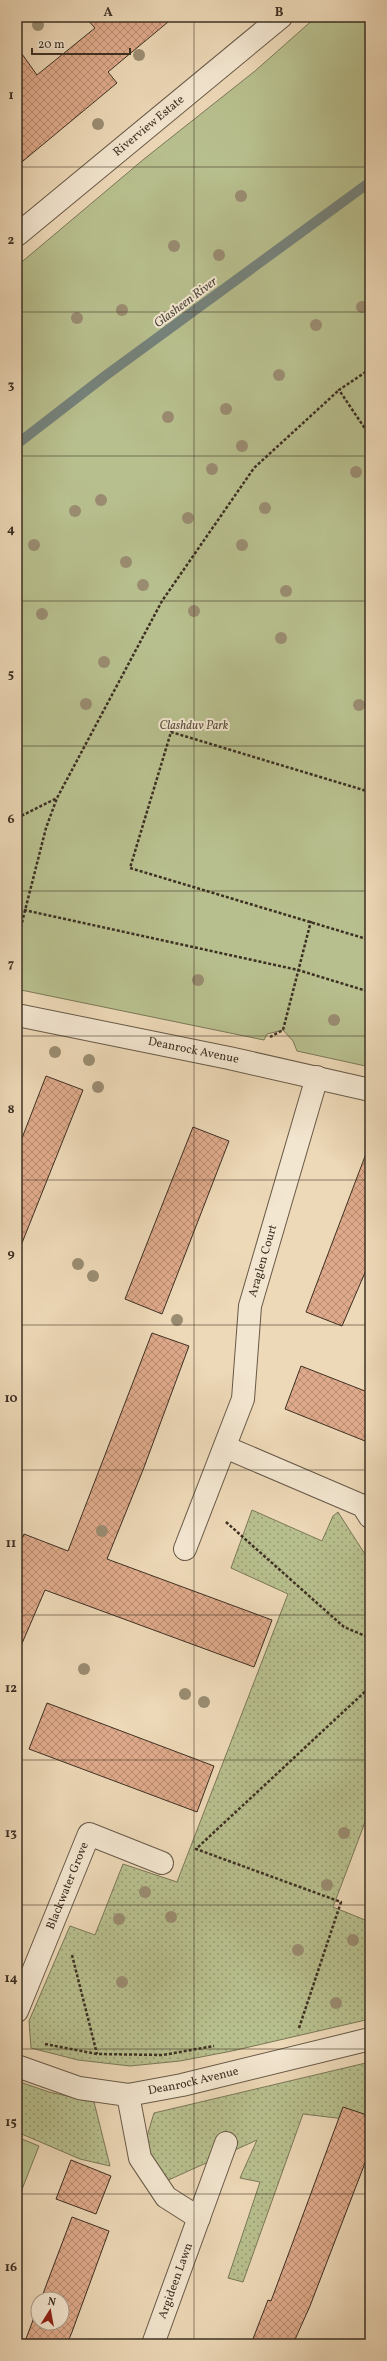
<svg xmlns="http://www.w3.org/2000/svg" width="387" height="2361" font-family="Vollkorn,serif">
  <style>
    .grass { fill: url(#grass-dots); stroke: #7a7858 }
    .park { fill: #b8bf8e; stroke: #7a7858 }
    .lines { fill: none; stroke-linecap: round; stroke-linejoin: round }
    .stream { stroke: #75827b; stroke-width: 10 }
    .building { fill: url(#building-cross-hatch); stroke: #3d3023 }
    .street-casing { stroke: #695a48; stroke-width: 24 }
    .path { stroke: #3d3023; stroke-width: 2.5; stroke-dasharray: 3 2; stroke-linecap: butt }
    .street { stroke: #f3e6d0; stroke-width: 22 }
    .tree { fill: #9a8c71 }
    .grid { fill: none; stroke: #3d3023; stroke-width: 1; stroke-opacity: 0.55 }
    .labels { text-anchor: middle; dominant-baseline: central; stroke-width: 4; stroke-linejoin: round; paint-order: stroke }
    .street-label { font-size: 12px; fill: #3d3023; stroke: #f3e6d0 }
    .park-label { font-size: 12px; font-style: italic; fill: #564d38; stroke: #f3e6d0 }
    .water-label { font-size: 13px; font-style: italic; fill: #504b40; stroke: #f3e6d0 }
    .neatline { fill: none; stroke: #3d3023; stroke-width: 1.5 }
    .grid-label { font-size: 13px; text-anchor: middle; font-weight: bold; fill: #3d3023 }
  </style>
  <defs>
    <pattern id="grass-dots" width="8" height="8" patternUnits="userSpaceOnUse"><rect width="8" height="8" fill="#b8bf8e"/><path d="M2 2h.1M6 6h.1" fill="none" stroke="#979c74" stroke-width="1.8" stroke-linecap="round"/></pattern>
    <pattern id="building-cross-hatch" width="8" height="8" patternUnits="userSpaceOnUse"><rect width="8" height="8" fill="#dfaa8b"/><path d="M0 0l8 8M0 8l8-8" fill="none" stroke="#b68b71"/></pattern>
  </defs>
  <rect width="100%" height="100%" fill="#edd8b7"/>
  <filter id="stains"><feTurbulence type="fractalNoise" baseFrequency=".005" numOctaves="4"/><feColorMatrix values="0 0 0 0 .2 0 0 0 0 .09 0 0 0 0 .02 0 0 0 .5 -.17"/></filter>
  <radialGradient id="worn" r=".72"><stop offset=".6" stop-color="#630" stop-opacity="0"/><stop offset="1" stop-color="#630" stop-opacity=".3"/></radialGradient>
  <g class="grass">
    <polygon points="252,1510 322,1541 333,1516 338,1512 370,1562 370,1809 333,1907 370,1922 370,2019 232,2051 180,2061 130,2066 78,2060 31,2048 29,2021 70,1926 95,1935 123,1864 177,1882 288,1594 231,1568"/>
    <polygon points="370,2062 370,2122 303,2114 243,2282 228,2278 260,2182 240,2178 257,2140 164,2182 142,2153 154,2113"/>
    <polygon points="17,2081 49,2092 94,2102 110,2166 80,2159 17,2132"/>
  </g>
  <g class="park">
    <polygon points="316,17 370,17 370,1067 297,1051 293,1041 283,1030 267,1034 264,1040 21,990 17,979 17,266 144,159 255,71"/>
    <polygon points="17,2137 39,2146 17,2202"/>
  </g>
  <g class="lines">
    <polyline class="stream" points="17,444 105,376 370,182"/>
  </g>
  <g class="building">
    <polygon points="85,17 174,17 108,72 117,83 17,166 17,47 37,75 95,28"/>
    <polygon points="46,1076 83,1090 18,1253 17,1151"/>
    <polygon points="193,1127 229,1141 162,1314 125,1299"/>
    <polygon points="367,1151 370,1152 370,1261 342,1326 306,1312"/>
    <polygon points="152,1333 189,1346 143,1470 107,1559 272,1620 254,1667 45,1590 17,1655 17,1550 24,1534 68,1551"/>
    <polygon points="301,1366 370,1393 370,1443 285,1409"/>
    <polygon points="47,1703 214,1766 197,1812 29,1749"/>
    <polygon points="343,2107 370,2116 370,2150 310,2306 293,2344 251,2344 268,2300 271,2301"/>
    <polygon points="71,2160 111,2176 96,2214 56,2199"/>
    <polygon points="72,2217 109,2231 72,2332 67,2344 24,2344 38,2307 38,2323 62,2323 62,2299 41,2299"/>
  </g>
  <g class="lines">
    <g class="street-casing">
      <g id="street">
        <path id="s1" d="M17,235l264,-218"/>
        <path id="s2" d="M17,1015l212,43 141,32"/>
        <polyline points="225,1447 363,1506 370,1517"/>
        <path id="s3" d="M185,1549l58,-150 7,-93 67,-229"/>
        <path id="s4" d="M17,2011l72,-177 73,29"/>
        <path id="s5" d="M17,2066l62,22 49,7 54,-10 188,-46"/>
        <polyline points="128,2095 140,2158 166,2197 199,2218"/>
        <path id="s6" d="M153,2344l73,-201"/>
      </g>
    </g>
    <g class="path">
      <polyline points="370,369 339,390 370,436"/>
      <polyline points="370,792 171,732 130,868 370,940"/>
      <polyline points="17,818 57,798"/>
      <polyline points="24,910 298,970 370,992"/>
      <polyline points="17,942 46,828 57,798 162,601 254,468 339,390"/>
      <polyline points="270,1037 283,1030 311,921"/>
      <polyline points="226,1522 344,1627 370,1638"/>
      <polyline points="72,1955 97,2054"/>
      <polyline points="299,2028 341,1902 196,1849 370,1687"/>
      <polyline points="45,2044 97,2054 163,2055 214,2046"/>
    </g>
    <use href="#street" class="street"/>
  </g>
  <g class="tree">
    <circle cx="38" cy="25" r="6"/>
    <circle cx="139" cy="55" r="6"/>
    <circle cx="98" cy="124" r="6"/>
    <circle cx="241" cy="196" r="6"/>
    <circle cx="174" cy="246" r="6"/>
    <circle cx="219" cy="255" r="6"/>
    <circle cx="362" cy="307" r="6"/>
    <circle cx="122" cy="310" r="6"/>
    <circle cx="77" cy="318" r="6"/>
    <circle cx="316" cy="325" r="6"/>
    <circle cx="279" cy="375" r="6"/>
    <circle cx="226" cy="409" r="6"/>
    <circle cx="168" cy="417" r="6"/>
    <circle cx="242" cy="446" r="6"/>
    <circle cx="212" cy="469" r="6"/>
    <circle cx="356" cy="472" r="6"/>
    <circle cx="101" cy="500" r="6"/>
    <circle cx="265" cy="508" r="6"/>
    <circle cx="75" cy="511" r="6"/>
    <circle cx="188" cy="518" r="6"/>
    <circle cx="34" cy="545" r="6"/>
    <circle cx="242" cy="545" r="6"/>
    <circle cx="126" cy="562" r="6"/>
    <circle cx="143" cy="585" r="6"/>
    <circle cx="286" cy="591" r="6"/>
    <circle cx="194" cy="611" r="6"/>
    <circle cx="42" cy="614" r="6"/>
    <circle cx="281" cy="638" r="6"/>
    <circle cx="104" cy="662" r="6"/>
    <circle cx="86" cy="704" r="6"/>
    <circle cx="359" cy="705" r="6"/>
    <circle cx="198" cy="980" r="6"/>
    <circle cx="334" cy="1020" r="6"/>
    <circle cx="55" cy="1052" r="6"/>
    <circle cx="89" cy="1060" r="6"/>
    <circle cx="98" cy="1087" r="6"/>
    <circle cx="78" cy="1264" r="6"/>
    <circle cx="93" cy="1276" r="6"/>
    <circle cx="177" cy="1320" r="6"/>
    <circle cx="102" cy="1531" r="6"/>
    <circle cx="84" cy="1669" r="6"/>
    <circle cx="185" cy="1694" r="6"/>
    <circle cx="204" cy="1702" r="6"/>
    <circle cx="344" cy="1833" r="6"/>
    <circle cx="327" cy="1885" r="6"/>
    <circle cx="145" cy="1892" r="6"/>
    <circle cx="171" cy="1917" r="6"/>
    <circle cx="119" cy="1919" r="6"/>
    <circle cx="353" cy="1940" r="6"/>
    <circle cx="298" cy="1950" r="6"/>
    <circle cx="122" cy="1982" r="6"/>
    <circle cx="336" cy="2003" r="6"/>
  </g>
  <path class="grid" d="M194,17v2327M17,167h353M17,312h353M17,456h353M17,601h353M17,746h353M17,891h353M17,1036h353M17,1180h353M17,1325h353M17,1470h353M17,1615h353M17,1760h353M17,1905h353M17,2049h353M17,2194h353"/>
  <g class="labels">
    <g class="street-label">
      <text stroke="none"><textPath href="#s1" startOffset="171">Riverview Estate</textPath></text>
      <text stroke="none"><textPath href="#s2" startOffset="180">Deanrock Avenue</textPath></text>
      <text stroke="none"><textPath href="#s3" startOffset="301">Araglen Court</textPath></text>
      <text stroke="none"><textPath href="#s4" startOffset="135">Blackwater Grove</textPath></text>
      <text stroke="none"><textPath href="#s5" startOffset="182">Deanrock Avenue</textPath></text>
      <text stroke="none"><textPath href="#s6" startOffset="67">Argideen Lawn</textPath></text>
    </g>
    <g class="park-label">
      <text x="194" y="726">Clashduv Park</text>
    </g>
    <g class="water-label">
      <text transform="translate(186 303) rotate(-37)">Glasheen River</text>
    </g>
  </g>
  <rect width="387" height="2361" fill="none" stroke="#edd8b7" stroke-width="44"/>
  <g transform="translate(50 2311) rotate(11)"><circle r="19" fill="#f3e6d0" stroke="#aa9d8b"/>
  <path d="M0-3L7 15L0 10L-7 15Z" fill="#8f2418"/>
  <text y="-6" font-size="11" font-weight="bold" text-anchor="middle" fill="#3d3023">N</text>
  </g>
  <path d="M32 48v6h98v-6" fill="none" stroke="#3d3023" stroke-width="2"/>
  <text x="38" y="48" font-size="12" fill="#3d3023" stroke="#f3e6d0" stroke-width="3" paint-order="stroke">20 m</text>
  <rect x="22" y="22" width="343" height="2317" class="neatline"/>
  <g class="grid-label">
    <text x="108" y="16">A</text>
    <text x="279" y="16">B</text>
    <text x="11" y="99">1</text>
    <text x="11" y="244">2</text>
    <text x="11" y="389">3</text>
    <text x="11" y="533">4</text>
    <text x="11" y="678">5</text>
    <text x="11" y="823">6</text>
    <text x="11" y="968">7</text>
    <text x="11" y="1113">8</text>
    <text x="11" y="1257">9</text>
    <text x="11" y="1402">10</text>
    <text x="11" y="1547">11</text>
    <text x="11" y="1692">12</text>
    <text x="11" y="1837">13</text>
    <text x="11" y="1982">14</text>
    <text x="11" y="2126">15</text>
    <text x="11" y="2271">16</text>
  </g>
  <rect width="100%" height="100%" filter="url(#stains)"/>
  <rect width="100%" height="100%" fill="url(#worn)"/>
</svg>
